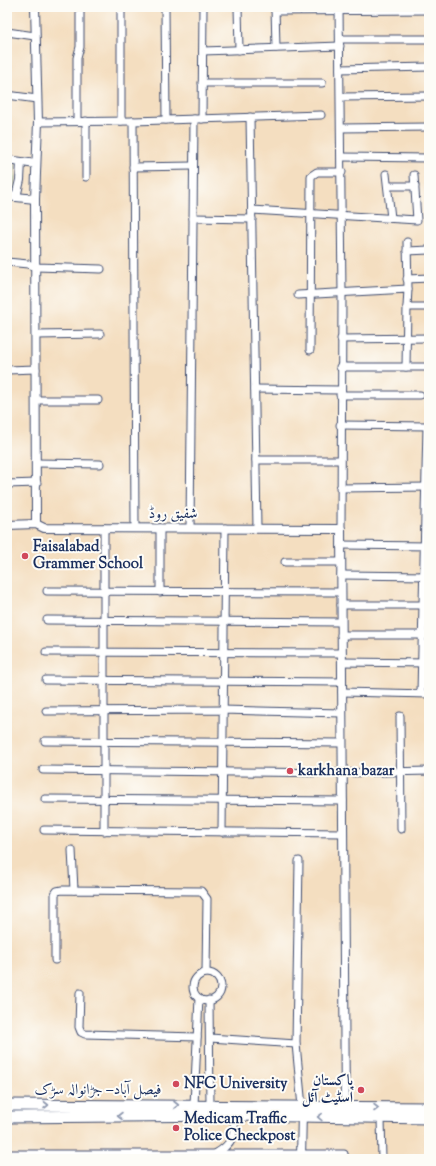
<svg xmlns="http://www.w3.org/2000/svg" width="436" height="1166" font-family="'Sorts Mill Goudy',Amiri,serif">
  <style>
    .green { fill: #81d89c; stroke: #4e847d }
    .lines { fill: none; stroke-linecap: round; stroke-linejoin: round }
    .minor-casing { stroke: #3c496d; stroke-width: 9 }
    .tertiary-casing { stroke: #3c496d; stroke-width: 10 }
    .primary-casing { stroke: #3c496d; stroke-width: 13 }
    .minor { stroke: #fff; stroke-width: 7 }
    .tertiary { stroke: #fff; stroke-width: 8 }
    .primary { stroke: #fff; stroke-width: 11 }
    .oneway { stroke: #8d97ae }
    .poi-dot { fill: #d1495b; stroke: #fdfcf7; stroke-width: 1.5 }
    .labels { text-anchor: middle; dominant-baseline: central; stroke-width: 4; stroke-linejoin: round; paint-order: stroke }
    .street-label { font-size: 15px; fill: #1b2f5e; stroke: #fdfcf7 }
    .poi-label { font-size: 15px; font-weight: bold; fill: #1b2f5e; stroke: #fdfcf7; text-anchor: start }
  </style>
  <rect width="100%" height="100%" fill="#fdfcf7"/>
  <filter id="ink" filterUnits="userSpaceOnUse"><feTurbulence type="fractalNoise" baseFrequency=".025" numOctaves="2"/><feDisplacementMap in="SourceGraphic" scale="8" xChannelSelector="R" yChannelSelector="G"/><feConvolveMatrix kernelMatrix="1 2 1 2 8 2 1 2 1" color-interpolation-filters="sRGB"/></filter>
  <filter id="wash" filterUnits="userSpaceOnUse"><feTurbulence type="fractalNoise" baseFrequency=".012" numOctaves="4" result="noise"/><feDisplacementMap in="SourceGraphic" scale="16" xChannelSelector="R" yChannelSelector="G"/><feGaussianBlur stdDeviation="0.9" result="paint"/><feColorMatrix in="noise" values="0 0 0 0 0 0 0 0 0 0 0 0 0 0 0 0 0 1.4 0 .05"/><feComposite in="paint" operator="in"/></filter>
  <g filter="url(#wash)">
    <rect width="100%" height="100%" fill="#f4dec0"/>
    <polygon class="green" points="7,164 15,165 13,192 7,192"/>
  </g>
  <g filter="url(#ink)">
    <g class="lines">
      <g class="minor-casing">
        <g id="minor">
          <polyline points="121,7 121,121"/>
          <polyline points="165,7 166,120"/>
          <polyline points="238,7 239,50"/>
          <polyline points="275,7 276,48"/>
          <polyline points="339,7 342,294 341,529"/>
          <polyline points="275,11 429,10"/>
          <polyline points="7,32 35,36"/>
          <polyline points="340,39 429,39"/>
          <polyline points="203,51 340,46"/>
          <polyline points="340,69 429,67"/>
          <polyline points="202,83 322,83"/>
          <polyline points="7,95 37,99"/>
          <polyline points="341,97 429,96"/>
          <polyline points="250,117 257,528"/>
          <polyline points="202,119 203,7"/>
          <polyline points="77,121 77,58 80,47 80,7"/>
          <polyline points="133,121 135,528"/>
          <polyline points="38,122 133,121 321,115"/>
          <polyline points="341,128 429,127"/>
          <polyline points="342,157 429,158"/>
          <polyline points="133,167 193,166"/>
          <polyline points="386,174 391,218"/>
          <polyline points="86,177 86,121"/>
          <polyline points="388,186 415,186"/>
          <polyline points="252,210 417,220 414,175"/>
          <polyline points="193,218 252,219"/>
          <polyline points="407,242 408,289"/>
          <polyline points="407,251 429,250"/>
          <polyline points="7,262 28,264 36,267 101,269"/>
          <polyline points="407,279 429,278"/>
          <polyline points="298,295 408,289 407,307 429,307"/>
          <polyline points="36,335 100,334"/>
          <polyline points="341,339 429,338"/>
          <polyline points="310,350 311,176 317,172 342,172"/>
          <polyline points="340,367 429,367"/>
          <polyline points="406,367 407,307"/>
          <polyline points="7,370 36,369"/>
          <polyline points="255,389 340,390"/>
          <polyline points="340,395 420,395"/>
          <polyline points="36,400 98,400"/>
          <polyline points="340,425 429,426"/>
          <polyline points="256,460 340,460"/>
          <polyline points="37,463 100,464"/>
          <polyline points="7,484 37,483"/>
          <polyline points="340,488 429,487"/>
          <polyline points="104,528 104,831"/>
          <polyline points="190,528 194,119"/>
          <polyline points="341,545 429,546"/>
          <polyline points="285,562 341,562"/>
          <polyline points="341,575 429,576"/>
          <polyline points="47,591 341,592"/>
          <polyline points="160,592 160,528"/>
          <polyline points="341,605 429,605"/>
          <polyline points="47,620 341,622"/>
          <polyline points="341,635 429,635"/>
          <polyline points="46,652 342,653"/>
          <polyline points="342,662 429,663"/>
          <polyline points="46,680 342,682"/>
          <polyline points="342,692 429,694"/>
          <polyline points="421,693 427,426"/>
          <polyline points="46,711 222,710 342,713"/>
          <polyline points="400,716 401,829"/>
          <polyline points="45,741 342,743"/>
          <polyline points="43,770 343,773 429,771"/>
          <polyline points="45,799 343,801"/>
          <polyline points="44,830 343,833"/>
          <polyline points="222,832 225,528"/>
          <polyline points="72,850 74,890"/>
          <polyline points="299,861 296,1044 302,1107"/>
          <polyline points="55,960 55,894 57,891 62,890 201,891 207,899 206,973"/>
          <circle cx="207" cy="987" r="14"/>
          <polyline points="80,993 79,1027 81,1032 85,1034 197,1037"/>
          <polyline points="209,1000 210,1106"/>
          <polyline points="210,1038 296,1044"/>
          <polyline points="194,1105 199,998"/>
          <polyline points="381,1119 382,1159"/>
          <path d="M7,1154h208c19,-11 19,-18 20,-39"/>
          <polyline points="215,1154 344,1154 345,1159"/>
        </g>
      </g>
      <g class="tertiary-casing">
        <g id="tertiary">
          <polyline points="35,7 38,122 35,199 36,524"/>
          <polyline points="7,160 36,164"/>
          <polyline points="7,196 35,199"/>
          <polyline points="16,197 20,180 21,162"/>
          <polyline points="7,525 36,524 44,528 341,529 345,1113"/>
          <polyline points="301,1159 302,1111"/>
        </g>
      </g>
      <g class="primary-casing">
        <g id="primary">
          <polyline points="7,1105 429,1108"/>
          <polyline points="7,1117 235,1115 429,1118"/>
        </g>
      </g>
      <use href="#minor" class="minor"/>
      <use href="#tertiary" class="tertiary"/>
      <use href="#primary" class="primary"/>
    </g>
    <defs><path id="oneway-chevron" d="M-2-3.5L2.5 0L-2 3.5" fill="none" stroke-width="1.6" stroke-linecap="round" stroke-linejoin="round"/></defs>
    <g class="oneway">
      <use href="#oneway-chevron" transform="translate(46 1105)"/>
      <use href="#oneway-chevron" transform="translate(176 1105)"/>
      <use href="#oneway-chevron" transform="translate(376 1108)"/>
      <use href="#oneway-chevron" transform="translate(120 1116) rotate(180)"/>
      <use href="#oneway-chevron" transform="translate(320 1117) rotate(-178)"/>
    </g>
  </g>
  <g class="poi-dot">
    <circle cx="25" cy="556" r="4"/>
    <circle cx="290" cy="771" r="4"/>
    <circle cx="176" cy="1084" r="4"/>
    <circle cx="361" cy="1090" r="4"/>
    <circle cx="176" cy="1128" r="4"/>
  </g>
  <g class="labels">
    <g class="street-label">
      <text x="173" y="514">شفیق روڈ</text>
      <text x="98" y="1090">فیصل آباد– جڑانوالہ سڑک</text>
    </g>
    <g class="poi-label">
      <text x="33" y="547">Faisalabad<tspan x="33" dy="17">Grammer School</tspan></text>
      <text x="298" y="771">karkhana bazar</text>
      <text x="353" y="1081" text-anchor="end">پاکستان<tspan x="353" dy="17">اسٹیٹ آئل</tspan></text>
      <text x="184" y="1084">NFC University</text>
      <text x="184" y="1119">Medicam Traffic<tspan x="184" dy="17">Police Checkpost</tspan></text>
    </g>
  </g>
  <rect width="436" height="1166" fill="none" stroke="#fdfcf7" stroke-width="24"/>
</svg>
